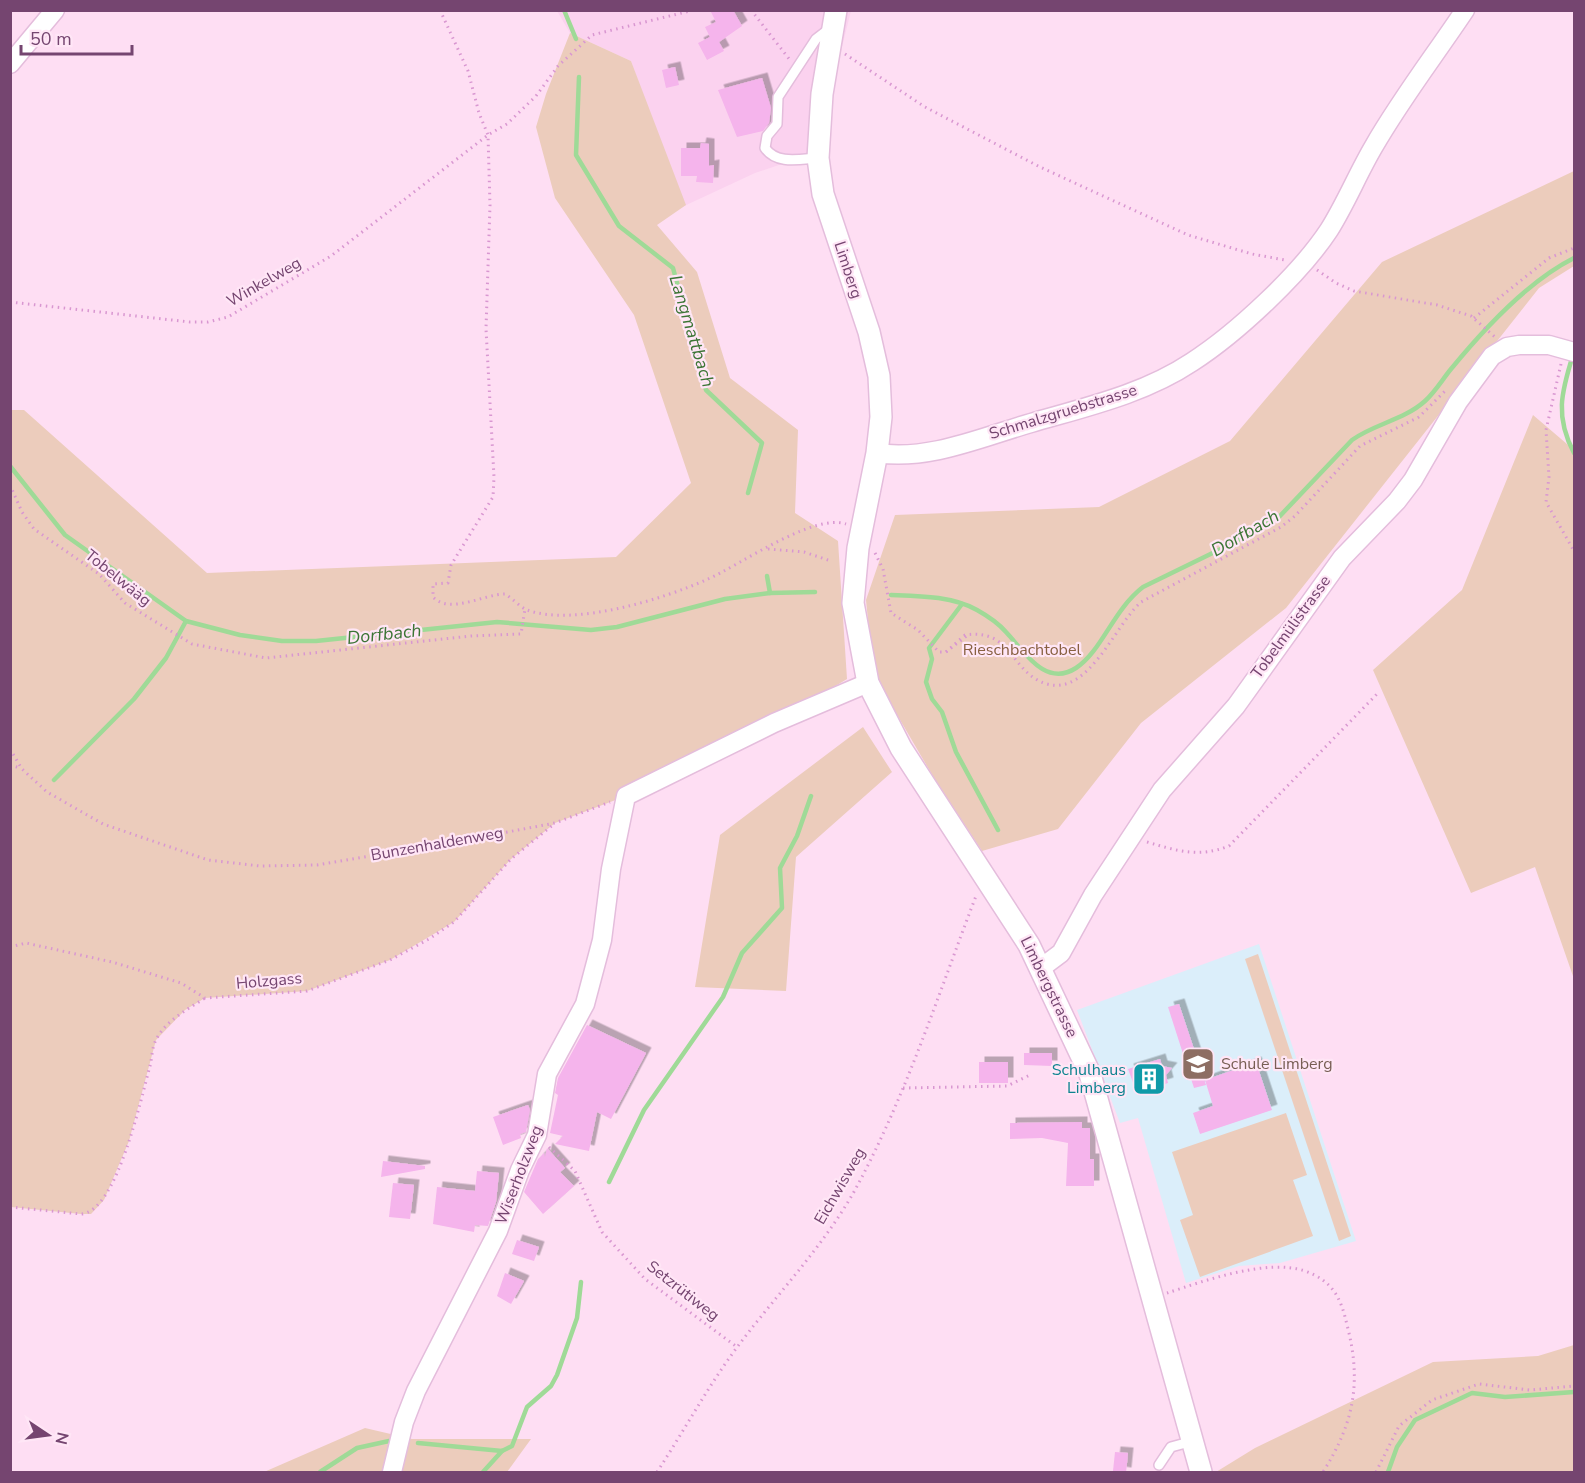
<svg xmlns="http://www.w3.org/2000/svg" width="1585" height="1483" font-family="'Nunito Sans',sans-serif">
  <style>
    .residential { fill: #fbd2ef }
    .education { fill: #dbeefa }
    .green { fill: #ecccbc }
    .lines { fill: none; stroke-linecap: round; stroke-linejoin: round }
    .stream { stroke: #9fda97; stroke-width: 4.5 }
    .building { fill: #f5b4ec; filter: url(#shadow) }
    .service-casing { stroke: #e4bddc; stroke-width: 12 }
    .minor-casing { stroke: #e4bddc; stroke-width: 21 }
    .tertiary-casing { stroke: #e4bddc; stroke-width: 24 }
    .path { stroke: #d997d1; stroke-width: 3; stroke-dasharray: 1.5 4.5; stroke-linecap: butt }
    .service { stroke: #fff; stroke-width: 9 }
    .minor { stroke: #fff; stroke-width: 18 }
    .tertiary { stroke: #fff; stroke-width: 21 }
    .labels { text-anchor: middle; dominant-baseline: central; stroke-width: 4.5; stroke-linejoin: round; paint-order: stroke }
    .street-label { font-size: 16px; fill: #754570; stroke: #ffe6f6 }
    .park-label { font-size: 16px; fill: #886041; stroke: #ffe6f6 }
    .education-label { font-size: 16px; fill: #785e54; stroke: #ffe6f6; text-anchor: start }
    .culture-label { font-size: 16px; fill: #0d838f; stroke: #ffe6f6; text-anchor: end }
    .water-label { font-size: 18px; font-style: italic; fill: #3c7535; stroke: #ffe6f6 }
  </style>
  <defs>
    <filter id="shadow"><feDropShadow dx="5.5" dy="-5.5" stdDeviation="0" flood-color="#0004"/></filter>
  </defs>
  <rect width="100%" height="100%" fill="#fedef3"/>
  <polygon class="residential" points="557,11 851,11 831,91 826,149 755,173 682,207 631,61 570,33"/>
  <polygon class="education" points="1259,944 1356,1241 1280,1263 1239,1266 1186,1283 1138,1118 1120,1123 1077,1010"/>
  <g class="green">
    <polygon points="570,33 631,61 686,205 657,225 697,272 730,378 798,430 795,513 838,541 847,679 774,723 626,796 555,823 511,859 454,922 390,960 307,991 205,998 185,1010 156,1040 129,1141 104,1200 91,1214 81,1214 11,1207 10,410 24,410 207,573 616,557 691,483 634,315 555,198 536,127 546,94"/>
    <polygon points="1574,171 1574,266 1539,288 1286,608 1141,723 1058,829 982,851 934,778 879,684 871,650 866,600 895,515 1099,507 1230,441 1382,262"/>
    <polygon points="1533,415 1574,450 1574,979 1535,867 1471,893 1373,670 1462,590"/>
    <polygon points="863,727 892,772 796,857 786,991 695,987 720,835"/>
    <polygon points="1258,954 1351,1236 1339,1241 1245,959"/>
    <polygon points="1286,1113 1307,1175 1293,1180 1313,1236 1200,1277 1180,1220 1193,1215 1172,1152"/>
    <polygon points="1574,1345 1574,1472 1216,1472 1255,1448 1433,1362 1538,1356"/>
    <polygon points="365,1428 412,1439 531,1439 507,1472 264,1472"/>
  </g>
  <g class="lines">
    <g class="stream">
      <polyline points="564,10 576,39"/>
      <polyline points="579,77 576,155 619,226 673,268 706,390 762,443 748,493"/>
      <path d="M1573,355c-12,38 -18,62 1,98"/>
      <polyline points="10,466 65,535 186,621 240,635 282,641 316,641 497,622 591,630 617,627 725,599 770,593 815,592"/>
      <polyline points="767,576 770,593"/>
      <path d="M891,595c28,1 61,1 86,15 9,5 22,14 29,22 18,19 39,56 70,36 26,-17 37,-58 67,-81l86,-42 50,-28 73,-77c22,-16 52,-20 73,-39 10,-9 17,-21 26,-32 32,-39 79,-89 123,-111"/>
      <polyline points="962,604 929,648 932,659 926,682 932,699 942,712 956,752 998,830"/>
      <polyline points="54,780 134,699 166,658 186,621"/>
      <polyline points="609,1182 644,1110 723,997 742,953 782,908 780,868 797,836 811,796"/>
      <polyline points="418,1443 502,1451 512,1446 527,1407 551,1386 557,1375 577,1318 581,1282"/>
      <polyline points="320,1472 357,1448 389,1441"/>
      <polyline points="483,1472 502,1451"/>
      <polyline points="1388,1472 1397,1447 1415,1420 1472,1393 1505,1397 1574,1392"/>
    </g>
  </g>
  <g class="building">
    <polygon points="710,10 733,10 742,26 719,42 724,51 707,60 698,43 710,37 705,27 716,22"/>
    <polygon points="675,67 679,85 666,88 662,70"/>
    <polygon points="762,78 771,108 769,123 763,131 737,137 718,90"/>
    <polygon points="701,143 709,144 709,166 714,165 713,183 696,182 697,176 681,176 681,148 700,148"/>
    <polygon points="1179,1004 1206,1085 1194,1088 1168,1007"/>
    <polygon points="587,1025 646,1053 611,1119 597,1112 589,1151 555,1144 563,1136 550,1133 558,1095 555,1093 558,1078"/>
    <polygon points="1024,1053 1052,1053 1052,1066 1024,1065"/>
    <polygon points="1160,1059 1162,1066 1172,1068 1166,1075 1168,1083 1137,1093 1128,1069"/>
    <rect x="979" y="1062" width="29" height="21"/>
    <polygon points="1256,1062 1272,1110 1200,1134 1193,1113 1213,1106 1205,1080"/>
    <polygon points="528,1105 530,1110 526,1132 520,1134 521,1138 503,1145 493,1117"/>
    <polygon points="1082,1122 1082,1128 1090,1128 1090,1159 1094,1159 1094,1186 1066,1186 1068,1143 1042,1138 1010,1139 1010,1123"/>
    <polygon points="547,1148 565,1168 560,1172 574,1186 543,1214 524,1192 538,1159 544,1153 545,1157"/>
    <polygon points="383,1161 425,1166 425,1169 381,1177"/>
    <polygon points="477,1171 499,1173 496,1202 488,1226 475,1225 474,1232 433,1224 437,1187 475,1191"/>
    <polygon points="393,1183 414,1185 410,1219 389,1217"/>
    <polygon points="517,1240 539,1247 534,1261 512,1254"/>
    <polygon points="505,1273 524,1281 511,1304 497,1296"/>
    <polygon points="1115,1452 1128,1453 1126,1473 1113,1471"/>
  </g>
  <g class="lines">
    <g class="service-casing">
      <g id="service">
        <path d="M818,158c-18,1 -41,7 -53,-10l2,-12 10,-12 1,-27 38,-58 13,-10"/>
        <polyline points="1159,1465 1171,1447 1193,1441"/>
      </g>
    </g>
    <g class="minor-casing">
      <g id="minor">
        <polyline points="10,64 55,10"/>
        <path d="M877,453c52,8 105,-16 154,-30 55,-16 113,-29 161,-61 45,-29 108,-88 137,-132 17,-27 29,-57 45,-84 27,-47 61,-91 91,-136"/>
        <polyline points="1041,968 1061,953 1093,895 1162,790 1236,706 1342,558 1397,501 1413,480 1458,402 1492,356 1507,347 1519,345 1549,345 1574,352"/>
        <polyline points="392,1472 404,1422 416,1391 498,1231 520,1170 537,1135 547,1074 585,1004 602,940 611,869 626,796 774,723 868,683"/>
      </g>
    </g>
    <g class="tertiary-casing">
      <polyline id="tertiary" points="836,10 822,94 818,158 823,194 869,332 879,376 881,417 877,453 858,548 853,603 868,683 901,748 1029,945 1090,1074 1201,1472"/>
    </g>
    <g class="path">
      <path d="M440,10l28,61 11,42 9,22 2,70 -4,124 8,148 -1,20 -42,68 -3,18 -15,1v13c17,18 51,-3 72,-3 7,4 15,13 22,16 47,17 137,-11 181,-31 32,-14 105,-66 138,-55"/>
      <polyline points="751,10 790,60"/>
      <polyline points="845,54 925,107 1040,167 1188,235 1252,254 1285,260"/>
      <polyline points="1317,270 1336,283 1354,291 1437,305 1471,316 1495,337"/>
      <polyline points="10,302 190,322 208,322 228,317 331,256 488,135 507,124 536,96 558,66 592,35 694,10"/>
      <polyline points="1474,318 1549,258 1574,248"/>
      <polyline points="1561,364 1546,430 1549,477 1546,502 1574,551"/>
      <polyline points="10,485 22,512 34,529 99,574 125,603 192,644 266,658 471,636 521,634 525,609"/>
      <polyline points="768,549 804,552 831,561"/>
      <path d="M875,553l8,16 8,44 27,17 21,22h7l19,-17c48,-7 45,38 82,49 42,12 68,-59 94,-82l140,-75 14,-11 65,-70 59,-29 26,-26"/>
      <polyline points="946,652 968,635"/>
      <polyline points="10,749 22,769 47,792 103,824 208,860 260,866 317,865 465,840 555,823 610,802"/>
      <polyline points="10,765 20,768"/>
      <path d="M1147,842c31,9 51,16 82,4l148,-152"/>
      <polyline points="10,947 26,943 112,962 181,983 205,998 307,991 390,960 429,939 454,922 511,859 554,824"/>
      <polyline points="903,1088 1007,1086 1032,1074"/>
      <polyline points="549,1147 575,1171 602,1232 645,1279 737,1347"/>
      <path d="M10,1207l71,7c36,-2 60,-116 69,-148 2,-8 2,-19 6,-26 9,-19 32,-31 49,-42"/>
      <path d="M1167,1293c37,-12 100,-35 138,-22 28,10 36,27 42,54 15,57 7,98 -24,147"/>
      <path d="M657,1472c27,-41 51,-86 81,-126 39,-52 85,-99 117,-156 51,-94 83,-195 121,-294"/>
      <polyline points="1376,1472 1399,1426 1432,1400 1479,1384 1530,1390 1574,1386"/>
    </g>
    <use href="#service" class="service"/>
    <use href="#minor" class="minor"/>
    <use href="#tertiary" class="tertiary"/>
  </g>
  <defs>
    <g id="school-square" transform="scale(1.725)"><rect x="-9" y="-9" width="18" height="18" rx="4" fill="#8d6e63" stroke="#ffe6f6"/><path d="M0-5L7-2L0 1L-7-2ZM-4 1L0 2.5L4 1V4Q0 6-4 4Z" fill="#fff"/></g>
    <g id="building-square" transform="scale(1.725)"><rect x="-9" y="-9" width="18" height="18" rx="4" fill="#0f9aa8" stroke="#ffe6f6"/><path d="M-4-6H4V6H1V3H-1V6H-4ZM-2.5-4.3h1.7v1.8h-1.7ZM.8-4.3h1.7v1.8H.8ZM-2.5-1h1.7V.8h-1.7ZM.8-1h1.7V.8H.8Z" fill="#fff"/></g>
  </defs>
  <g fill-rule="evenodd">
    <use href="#school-square" x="1198" y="1064"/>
    <use href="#building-square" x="1149" y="1079"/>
  </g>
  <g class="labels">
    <g class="street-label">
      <text transform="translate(848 270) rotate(72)">Limberg</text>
      <text transform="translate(264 282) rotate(-30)">Winkelweg</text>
      <text transform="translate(1063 412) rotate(-17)">Schmalzgruebstrasse</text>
      <text transform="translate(118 578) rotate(39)">Tobelwääg</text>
      <text transform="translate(1291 627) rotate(-54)">Tobelmülistrasse</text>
      <text transform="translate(437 844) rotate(-10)">Bunzenhaldenweg</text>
      <text transform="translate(269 981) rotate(-5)">Holzgass</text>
      <text transform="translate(1049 987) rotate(64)">Limbergstrasse</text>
      <text transform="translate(519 1175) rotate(-69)">Wiserholzweg</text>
      <text transform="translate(840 1186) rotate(-60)">Eichwisweg</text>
      <text transform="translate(683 1291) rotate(38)">Setzrütiweg</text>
    </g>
    <g class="park-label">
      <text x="1022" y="650">Rieschbachtobel</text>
    </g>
    <g class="education-label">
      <text x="1221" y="1064">Schule Limberg</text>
    </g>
    <g class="culture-label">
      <text x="1126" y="1070">Schulhaus<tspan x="1126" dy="18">Limberg</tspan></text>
    </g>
    <g class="water-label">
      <text transform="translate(692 331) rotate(73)">Langmattbach</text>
      <text transform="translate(1245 533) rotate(-30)">Dorfbach</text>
      <text transform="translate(384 634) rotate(-6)">Dorfbach</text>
    </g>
  </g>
  <rect width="1585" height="1483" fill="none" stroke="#754570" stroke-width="24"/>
  <g transform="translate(48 1435) rotate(103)" stroke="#ffe6f6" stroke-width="4.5" paint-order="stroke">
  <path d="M0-4.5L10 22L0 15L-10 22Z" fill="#754570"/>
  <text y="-9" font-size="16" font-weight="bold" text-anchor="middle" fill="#754570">N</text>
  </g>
  <path d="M21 45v9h111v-9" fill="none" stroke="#754570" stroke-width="3"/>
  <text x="30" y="45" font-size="18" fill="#754570" stroke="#ffe6f6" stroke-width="4.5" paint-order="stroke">50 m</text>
</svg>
